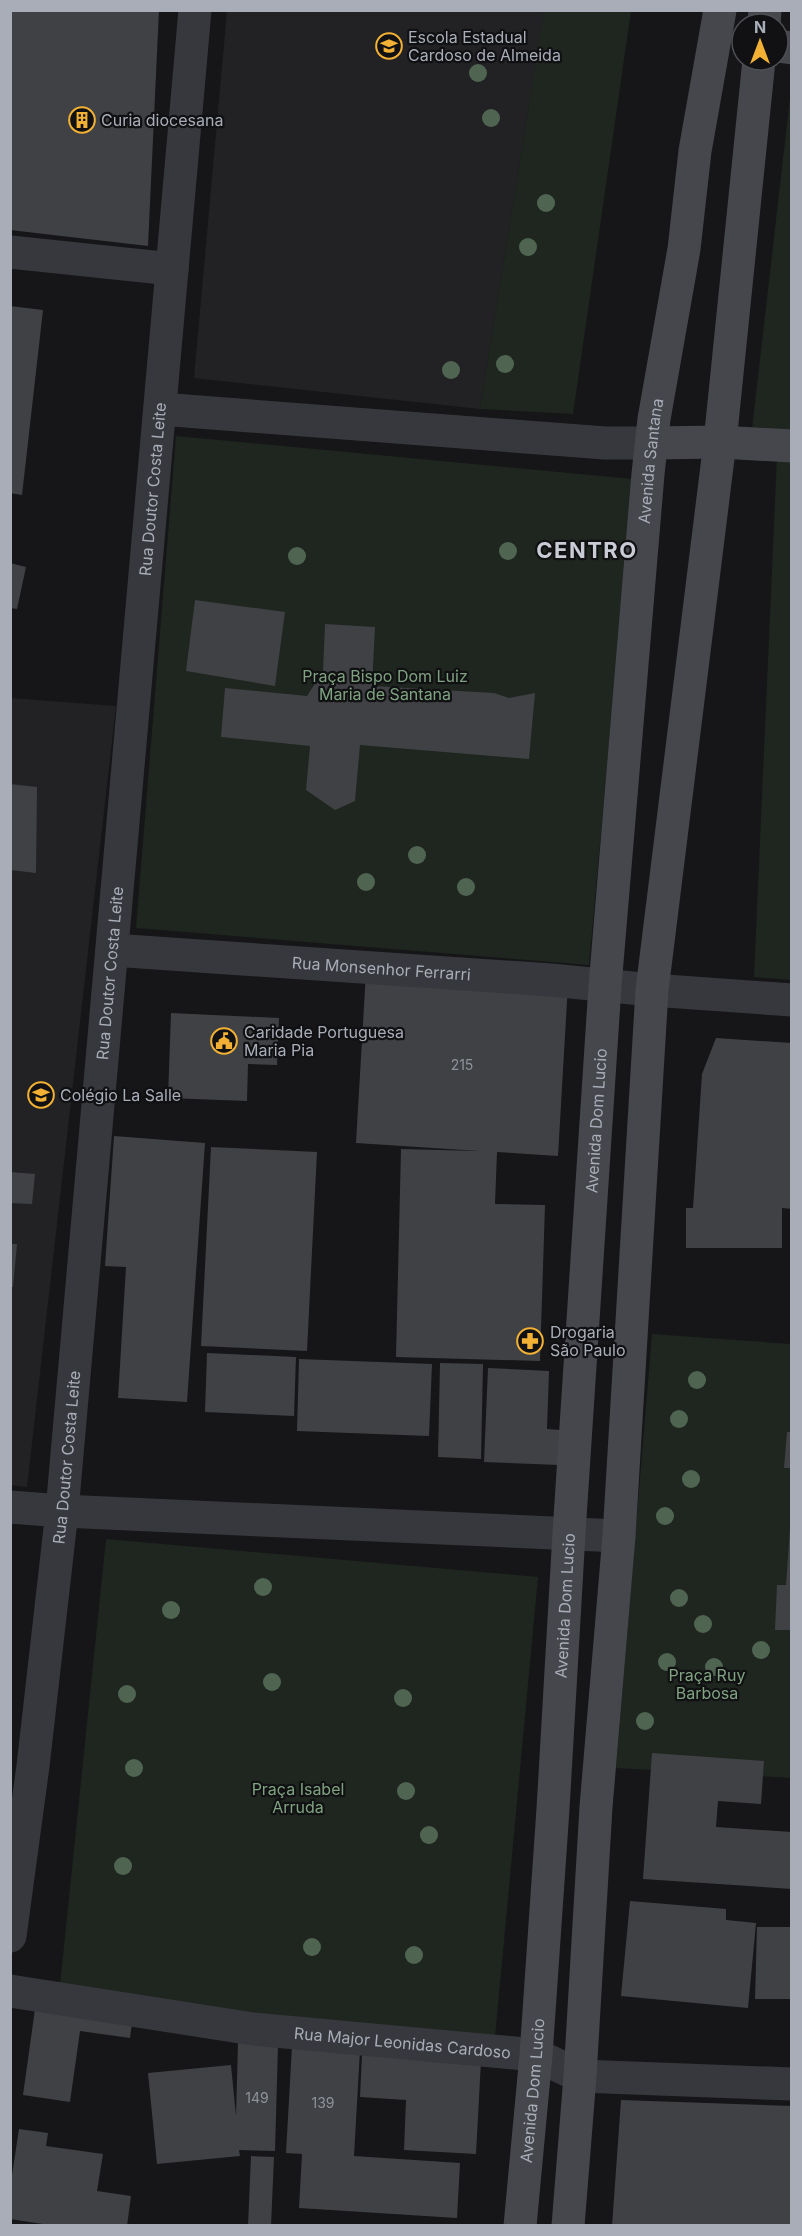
<svg xmlns="http://www.w3.org/2000/svg" width="802" height="2236" font-family="Inter,sans-serif">
  <style>
    .built { fill: #222225 }
    .green { fill: #1e261f }
    .building { fill: #404145 }
    .lines { fill: none; stroke-linecap: round; stroke-linejoin: round }
    .minor { stroke: #37383d; stroke-width: 33 }
    .tertiary { stroke: #37383d; stroke-width: 33 }
    .secondary { stroke: #45474d; stroke-width: 33 }
    .tree { fill: #506452 }
    .labels { text-anchor: middle; dominant-baseline: central; stroke-width: 4.5; stroke-linejoin: round; paint-order: stroke }
    .number-label { font-size: 14px; fill: #8e929b }
    .poi-label { font-size: 16px; fill: #a8adb8; stroke: #111113; text-anchor: start }
    .street-label { font-size: 16px; fill: #a8adb8; stroke: #111113 }
    .park-label { font-size: 16px; fill: #7fa381; stroke: #111113 }
    .district-label { font-size: 22px; font-weight: bold; letter-spacing: 1.5px; fill: #c9ccd4; stroke: #111113 }
  </style>
  <rect width="100%" height="100%" fill="#161618"/>
  <g class="built">
    <polygon points="227,11 571,11 529,105 480,409 194,378"/>
    <polygon points="10,698 116,706 27,1487 10,1485"/>
  </g>
  <g class="green">
    <polygon points="544,11 631,11 573,414 480,409"/>
    <polygon points="791,89 791,431 752,429"/>
    <polygon points="176,436 633,479 589,965 136,928"/>
    <polygon points="777,457 792,458 791,980 754,977"/>
    <polygon points="652,1334 791,1344 791,1778 616,1768"/>
    <polygon points="106,1539 538,1577 494,2048 57,2014"/>
  </g>
  <g class="building">
    <polygon points="10,10 159,10 148,246 10,230"/>
    <polygon points="10,306 43,310 22,495 10,493"/>
    <polygon points="10,563 26,567 17,609 10,608"/>
    <polygon points="195,600 285,612 275,686 186,671"/>
    <polygon points="325,624 375,627 372,686 494,693 509,698 535,693 529,759 360,745 355,801 335,810 306,790 310,746 221,737 225,688 307,696 323,671"/>
    <polygon points="10,784 37,787 36,873 10,870"/>
    <polygon points="366,972 568,984 558,1156 497,1152 495,1204 545,1205 540,1361 396,1357 401,1149 479,1151 356,1143"/>
    <polygon points="171,1013 279,1018 277,1065 248,1064 247,1101 168,1098"/>
    <polygon points="716,1038 792,1043 792,1209 782,1208 782,1248 686,1248 686,1208 693,1208 702,1074"/>
    <polygon points="114,1136 205,1143 187,1402 118,1398 126,1267 105,1266"/>
    <polygon points="211,1147 317,1152 307,1351 201,1346"/>
    <polygon points="10,1172 35,1174 32,1204 10,1203"/>
    <polygon points="10,1244 17,1244 13,1287 10,1287"/>
    <polygon points="207,1353 296,1357 294,1416 205,1412"/>
    <polygon points="299,1359 432,1364 429,1436 297,1431"/>
    <polygon points="440,1363 483,1364 481,1459 438,1457"/>
    <polygon points="488,1368 549,1371 547,1429 561,1430 559,1465 484,1462"/>
    <polygon points="787,1432 792,1432 792,1468 784,1468"/>
    <polygon points="790,1529 792,1529 792,1630 775,1630 777,1585 786,1585"/>
    <polygon points="652,1753 764,1761 761,1804 718,1801 716,1827 792,1832 792,1889 643,1879"/>
    <polygon points="630,1901 726,1909 726,1920 756,1923 748,2008 621,1996"/>
    <polygon points="757,1927 792,1927 792,1999 755,1999"/>
    <polygon points="35,2009 132,2023 130,2038 80,2031 70,2102 23,2095"/>
    <polygon points="238,2043 278,2045 275,2151 239,2150 240,2156 157,2164 148,2073 231,2065 236,2116"/>
    <polygon points="292,2046 360,2050 354,2156 460,2163 457,2218 299,2208 302,2154 286,2153"/>
    <polygon points="362,2055 481,2061 476,2154 404,2150 406,2100 360,2097"/>
    <polygon points="621,2100 792,2106 792,2226 612,2226"/>
    <polygon points="19,2129 48,2133 46,2146 103,2154 97,2191 131,2196 127,2226 56,2226 10,2219 10,2188"/>
    <polygon points="251,2156 274,2157 271,2226 248,2226"/>
  </g>
  <g class="lines">
    <g class="minor">
      <polyline points="10,252 172,269"/>
      <polyline points="160,409 605,443 652,443"/>
      <path id="s1" d="M112,950l439,30 101,10"/>
      <polyline points="62,1511 619,1536"/>
      <polyline points="580,2076 792,2084"/>
    </g>
    <g class="tertiary">
      <polyline points="652,990 792,1000"/>
      <polyline points="10,1507 62,1511"/>
      <path id="s2" d="M10,1936l23,-170 29,-255 133,-1501"/>
      <path id="s3" d="M10,1991l243,38 283,26 44,21"/>
    </g>
    <g class="secondary">
      <polyline points="764,24 765,10"/>
      <polyline points="778,46 792,48"/>
      <polyline points="652,443 720,442 792,446"/>
      <path id="s4" d="M520,2226l16,-171 17,-246 16,-276 36,-547 43,-512 6,-55 30,-170 11,-98 25,-141"/>
      <polyline points="568,2226 580,2076 596,1807 619,1536 652,990 720,442 759,60"/>
    </g>
  </g>
  <g class="tree">
    <circle cx="478" cy="73" r="9"/>
    <circle cx="491" cy="118" r="9"/>
    <circle cx="546" cy="203" r="9"/>
    <circle cx="528" cy="247" r="9"/>
    <circle cx="505" cy="364" r="9"/>
    <circle cx="451" cy="370" r="9"/>
    <circle cx="508" cy="551" r="9"/>
    <circle cx="297" cy="556" r="9"/>
    <circle cx="417" cy="855" r="9"/>
    <circle cx="366" cy="882" r="9"/>
    <circle cx="466" cy="887" r="9"/>
    <circle cx="697" cy="1380" r="9"/>
    <circle cx="679" cy="1419" r="9"/>
    <circle cx="691" cy="1479" r="9"/>
    <circle cx="665" cy="1516" r="9"/>
    <circle cx="263" cy="1587" r="9"/>
    <circle cx="679" cy="1598" r="9"/>
    <circle cx="171" cy="1610" r="9"/>
    <circle cx="703" cy="1624" r="9"/>
    <circle cx="761" cy="1650" r="9"/>
    <circle cx="667" cy="1662" r="9"/>
    <circle cx="714" cy="1667" r="9"/>
    <circle cx="272" cy="1682" r="9"/>
    <circle cx="127" cy="1694" r="9"/>
    <circle cx="403" cy="1698" r="9"/>
    <circle cx="645" cy="1721" r="9"/>
    <circle cx="134" cy="1768" r="9"/>
    <circle cx="406" cy="1791" r="9"/>
    <circle cx="429" cy="1835" r="9"/>
    <circle cx="123" cy="1866" r="9"/>
    <circle cx="312" cy="1947" r="9"/>
    <circle cx="414" cy="1955" r="9"/>
  </g>
  <defs>
    <g id="school-ring" transform="scale(1.35)"><circle r="9.5" fill="#111113" stroke="#f2b134" stroke-width="1.5"/><path d="M0-5L7-2L0 1L-7-2ZM-4 1L0 2.5L4 1V4Q0 6-4 4Z" fill="#f2b134"/></g>
    <g id="building-ring" transform="scale(1.35)"><circle r="9.5" fill="#111113" stroke="#f2b134" stroke-width="1.5"/><path d="M-4-6H4V6H1V3H-1V6H-4ZM-2.5-4.3h1.7v1.8h-1.7ZM.8-4.3h1.7v1.8H.8ZM-2.5-1h1.7V.8h-1.7ZM.8-1h1.7V.8H.8Z" fill="#f2b134"/></g>
    <g id="civic-ring" transform="scale(1.35)"><circle r="9.5" fill="#111113" stroke="#f2b134" stroke-width="1.5"/><path d="M-.6-6.5H3V-4.5H.6V-3L4-1V1h2V6H-6V1h2V-1L-.6-3ZM-1.2 2.5V6h2.4V2.5Z" fill="#f2b134"/></g>
    <g id="pharmacy-ring" transform="scale(1.35)"><circle r="9.5" fill="#111113" stroke="#f2b134" stroke-width="1.5"/><path d="M-2-6h4v4h4v4h-4v4h-4v-4h-4v-4h4Z" fill="#f2b134"/></g>
  </defs>
  <g fill-rule="evenodd">
    <use href="#school-ring" x="389" y="46"/>
    <use href="#building-ring" x="82" y="120"/>
    <use href="#civic-ring" x="224" y="1041"/>
    <use href="#school-ring" x="41" y="1095"/>
    <use href="#pharmacy-ring" x="530" y="1341"/>
  </g>
  <g class="labels">
    <g class="number-label">
      <text x="462" y="1064">215</text>
      <text x="257" y="2097">149</text>
      <text x="323" y="2102">139</text>
    </g>
    <g class="poi-label">
      <text x="408" y="37">Escola Estadual<tspan x="408" dy="18">Cardoso de Almeida</tspan></text>
      <text x="101" y="120">Curia diocesana</text>
      <text x="244" y="1032">Caridade Portuguesa<tspan x="244" dy="18">Maria Pia</tspan></text>
      <text x="60" y="1095">Colégio La Salle</text>
      <text x="550" y="1332">Drogaria<tspan x="550" dy="18">São Paulo</tspan></text>
    </g>
    <g class="street-label">
      <text stroke="none"><textPath href="#s4" startOffset="1770">Avenida Santana</textPath></text>
      <text stroke="none"><textPath href="#s2" startOffset="1454">Rua Doutor Costa Leite</textPath></text>
      <text stroke="none"><textPath href="#s1" startOffset="270">Rua Monsenhor Ferrarri</textPath></text>
      <text stroke="none"><textPath href="#s2" startOffset="968">Rua Doutor Costa Leite</textPath></text>
      <text stroke="none"><textPath href="#s4" startOffset="1108">Avenida Dom Lucio</textPath></text>
      <text stroke="none"><textPath href="#s2" startOffset="482">Rua Doutor Costa Leite</textPath></text>
      <text stroke="none"><textPath href="#s4" startOffset="622">Avenida Dom Lucio</textPath></text>
      <text stroke="none"><textPath href="#s3" startOffset="396">Rua Major Leonidas Cardoso</textPath></text>
      <text stroke="none"><textPath href="#s4" startOffset="136">Avenida Dom Lucio</textPath></text>
    </g>
    <g class="park-label">
      <text x="385" y="676">Praça Bispo Dom Luiz<tspan x="385" dy="18">Maria de Santana</tspan></text>
      <text x="707" y="1675">Praça Ruy<tspan x="707" dy="18">Barbosa</tspan></text>
      <text x="298" y="1789">Praça Isabel<tspan x="298" dy="18">Arruda</tspan></text>
    </g>
    <g class="district-label">
      <text x="587" y="550">CENTRO</text>
    </g>
  </g>
  <rect width="802" height="2236" fill="none" stroke="#a8adb8" stroke-width="24"/>
  <g transform="translate(760 42)"><circle r="28" fill="#111113" stroke="#4d4f55" stroke-width="1.5"/>
  <path d="M0-4.5L10 22L0 15L-10 22Z" fill="#f2b134"/>
  <text y="-9" font-size="16" font-weight="bold" text-anchor="middle" fill="#a8adb8">N</text>
  </g>
</svg>
